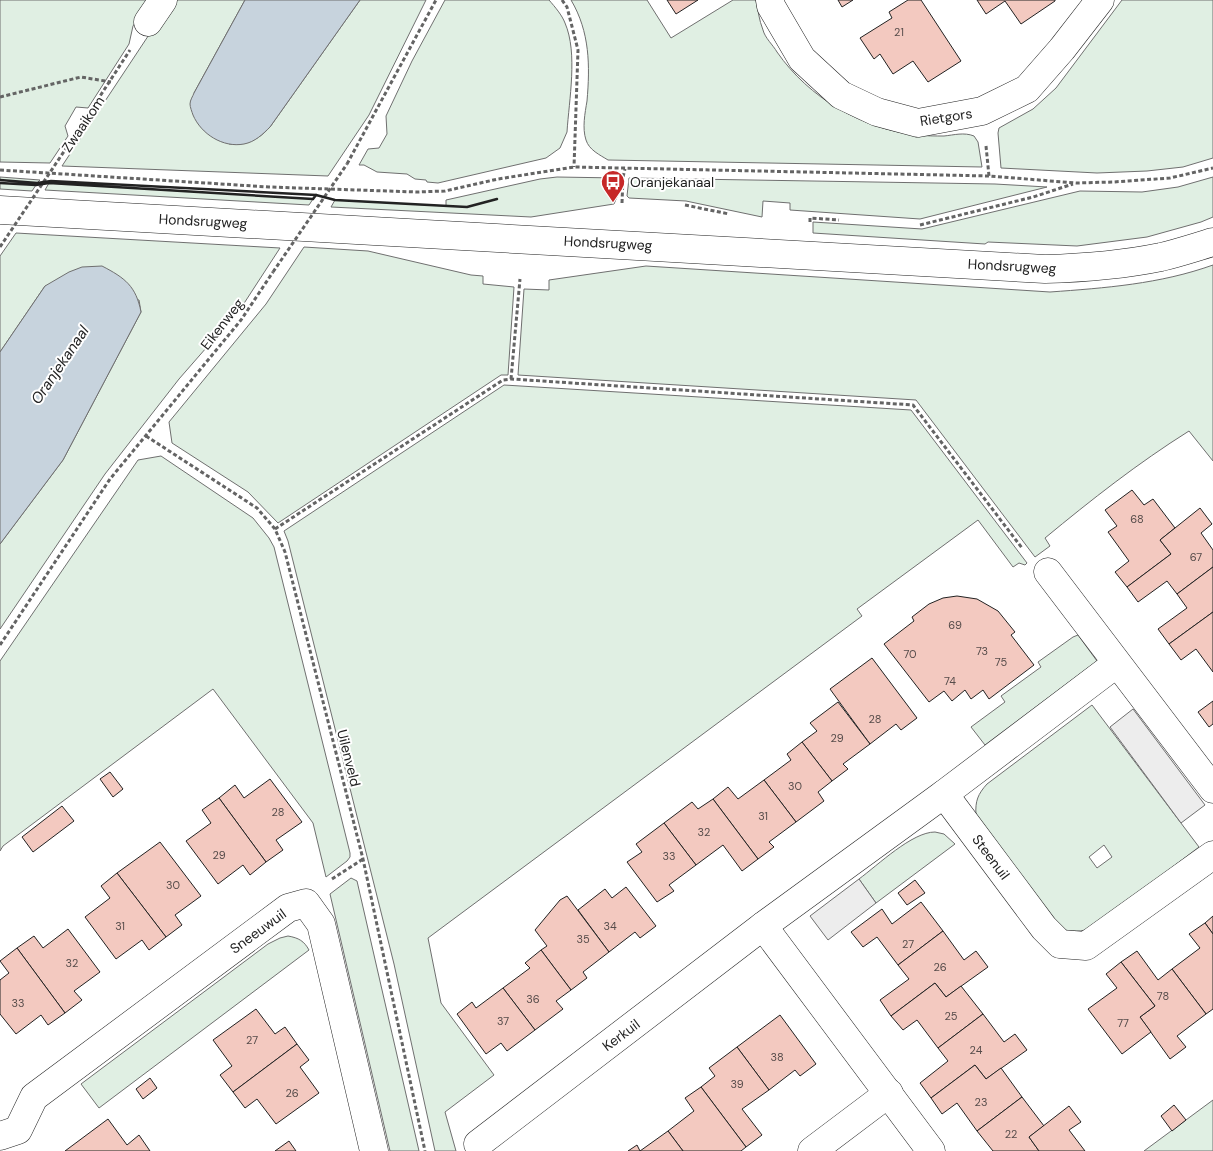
<svg xmlns="http://www.w3.org/2000/svg" width="1213" height="1151" font-family="'DM Sans',sans-serif">
  <style>
    .green { fill: #e0efe3; stroke: #6f6f6f; fill-rule: evenodd }
    .parking { fill: #ededed; stroke: #6f6f6f }
    .water { fill: #c7d3dd; stroke: #6f6f6f }
    .building { fill: #f3c9c0; stroke: #222 }
    .lines { fill: none; stroke-linecap: round; stroke-linejoin: round }
    .street-casing { stroke: #222; stroke-width: 29 }
    .secondary-casing { stroke: #222; stroke-width: 29 }
    .path { stroke: #646464; stroke-width: 3; stroke-dasharray: 4 2.5; stroke-linecap: butt }
    .street { stroke: #fff; stroke-width: 28 }
    .secondary { stroke: #fff; stroke-width: 28 }
    .path-bridge { stroke: #646464; stroke-width: 3; stroke-dasharray: 4 2.5; stroke-linecap: butt }
    .wall { stroke: #222; stroke-width: 2.5 }
    .labels { text-anchor: middle; dominant-baseline: central; stroke-width: 4; stroke-linejoin: round; paint-order: stroke }
    .number-label { font-size: 11px; fill: #564c4a }
    .street-label { font-size: 14px; fill: #222; stroke: #fff }
    .poi-label { font-size: 14px; fill: #222; stroke: #fff; text-anchor: start }
    .water-label { font-size: 15px; font-style: italic; fill: #222; stroke: #fff }
  </style>
  <rect width="100%" height="100%" fill="#fff"/>
  <g class="green">
    <polygon points="0,0 151,0 133,26 129,44 88,108 76,107 65,126 68,136 50,163 0,162"/>
    <path d="M172,0h73l-51,93 35,51c19,0 28,-3 41,-17l90,-127h66l-57,115 -41,61 -266,-10z"/>
    <path d="M445,0h104c6,7 13,15 16,23 13,30 4,77 2,109l-7,16 -14,10 -108,25 -11,-1 -1,-2 -11,-1 -8,-5 -30,-2 -13,-7h-5l9,-16 11,-1 8,-14 -1,-18 26,-55z"/>
    <path d="M571,0h76l24,38 62,-38h23c2,10 3,20 7,30 2,8 10,15 14,22 32,46 85,77 140,83 9,1 18,1 27,1 10,-1 20,-4 30,0l4,6 4,25 -374,-7c-8,-5 -19,-10 -22,-20 -4,-12 -1,-27 1,-39 3,-35 3,-69 -16,-101z"/>
    <polygon points="1122,0 1213,0 1213,158 1183,167 1147,171 1097,173 1001,168 998,133 999,128 1033,109 1056,88"/>
    <polygon points="557,177 618,178 617,197 614,204 531,217 331,207 335,200 446,206 446,200 540,179"/>
    <polygon points="1213,177 1213,217 1201,222 1147,237 1077,246 988,242 985,244 813,233 813,222 922,229 1080,191 1142,192 1178,187"/>
    <polygon points="0,178 0,177 40,180 37,183 0,180"/>
    <polygon points="629,178 995,184 1047,187 920,219 790,210 790,203 763,201 762,217 686,201 629,198 627,196"/>
    <polygon points="0,183 36,185 32,191 0,189"/>
    <polygon points="49,183 313,199 309,205 45,190"/>
    <polygon points="16,233 280,248 241,308 179,379 105,474 0,629 0,544 63,460 141,312 139,300 45,286 0,352 0,256"/>
    <polygon points="304,247 368,251 471,275 483,276 483,284 514,287 508,375 501,375 278,523 248,492 172,443 169,422 266,304"/>
    <path d="M1213,265v196l-24,-30c-51,32 -98,69 -144,107l5,8 -15,11 -119,-157 -398,-25 6,-86 25,1v-10l97,-14 404,26c55,-4 110,-8 163,-27z"/>
    <polygon points="504,385 911,410 1027,563 1025,565 1019,563 1013,567 978,520 857,609 862,616 428,938 441,1003 494,1075 445,1112 456,1151 435,1151 394,964 288,541 284,531"/>
    <polygon points="161,456 253,518 269,538 274,547 350,853 350,857 347,861 326,877 313,823 213,689 3,846 0,851 0,661 138,460"/>
    <polygon points="1078,635 1097,661 985,745 971,727 1005,702 1001,696 1041,667 1038,662 1073,637"/>
    <path d="M1092,705l107,142 -107,81c-11,4 -20,4 -31,1l-85,-114c-1,-14 2,-21 11,-31zM1104,845l8,12 -15,11 -8,-11z"/>
    <path d="M935,832l9,2 11,10 -79,59 -17,-24c19,-14 53,-47 76,-47z"/>
    <polygon points="351,878 357,881 419,1151 390,1151 330,894"/>
    <path d="M288,936c11,2 16,5 21,14l-210,158 -18,-24 187,-140 12,-6z"/>
    <polygon points="1213,1100 1213,1151 1144,1151"/>
  </g>
  <g class="parking">
    <polygon points="1133,709 1205,805 1181,823 1110,727"/>
    <polygon points="859,879 876,903 828,940 810,916"/>
  </g>
  <g class="water">
    <path d="M245,0h115l-90,127c-7,7 -15,15 -26,17 -21,4 -43,-10 -51,-29 -1,-3 -3,-8 -3,-11 0,-4 3,-8 4,-11z"/>
    <path d="M102,266c23,12 34,20 39,46l-78,148 -63,84v-192l45,-66 24,-14 13,-5z"/>
  </g>
  <g class="building">
    <polygon points="667,0 698,0 676,14"/>
    <polygon points="838,0 853,0 842,7"/>
    <polygon points="908,0 921,0 961,61 928,82 913,61 893,74 880,54 874,59 860,38 892,18 889,12"/>
    <polygon points="977,0 1055,0 1055,1 1021,24 1005,1 986,14"/>
    <polygon points="1132,490 1144,505 1153,499 1175,528 1160,540 1171,554 1127,587 1115,572 1129,561 1108,532 1117,526 1105,510"/>
    <polygon points="1200,508 1212,524 1201,533 1213,550 1213,567 1177,594 1167,581 1138,602 1127,587 1171,554 1160,540"/>
    <polygon points="1213,567 1213,612 1169,644 1158,629 1187,608 1177,594"/>
    <polygon points="957,596 977,599 998,611 1015,632 1011,635 1034,665 989,699 983,690 971,699 965,690 952,701 944,691 929,702 884,644 914,621 912,617 929,604 943,598"/>
    <polygon points="1213,612 1213,672 1196,649 1181,660 1169,644"/>
    <polygon points="872,658 917,718 901,730 896,724 870,744 830,689"/>
    <polygon points="1213,701 1213,724 1209,727 1198,712"/>
    <polygon points="838,702 870,744 843,764 848,769 832,781 802,742 817,731 810,723"/>
    <polygon points="802,742 832,781 818,792 824,801 796,822 764,780 791,760 787,754"/>
    <polygon points="110,772 123,789 113,797 100,779"/>
    <polygon points="270,779 302,822 276,840 283,850 266,862 219,798 235,785 244,798"/>
    <polygon points="764,780 796,822 769,842 774,847 758,859 713,799 728,787 738,799"/>
    <polygon points="219,798 266,862 250,875 243,865 218,884 186,841 211,823 202,810"/>
    <polygon points="713,799 758,859 742,871 723,845 696,865 664,823 692,802 698,809"/>
    <polygon points="62,806 74,821 33,852 22,837"/>
    <polygon points="664,823 696,865 669,885 674,891 657,902 627,862 642,852 636,844"/>
    <polygon points="160,842 201,896 175,915 182,925 166,937 117,873"/>
    <polygon points="117,873 166,937 149,950 142,940 116,959 85,917 110,898 101,886"/>
    <polygon points="915,880 925,893 907,905 898,893"/>
    <polygon points="626,887 656,926 640,938 635,932 609,952 578,910 605,889 612,898"/>
    <polygon points="567,896 609,952 583,972 587,978 571,990 541,950 547,946 535,930 560,900"/>
    <polygon points="921,902 943,931 898,965 877,937 863,947 851,932 882,909 892,924"/>
    <polygon points="1213,916 1213,934 1205,923"/>
    <polygon points="1205,923 1213,934 1213,1009 1206,1014 1172,969 1200,948 1189,934"/>
    <polygon points="68,929 100,972 74,991 82,1000 65,1013 17,948 34,936 43,948"/>
    <polygon points="943,931 964,960 976,951 988,967 946,997 935,983 891,1016 880,1000 909,979 898,965"/>
    <polygon points="17,948 65,1013 48,1025 41,1015 16,1034 0,1014 0,980 9,973 0,961"/>
    <polygon points="541,950 571,990 556,1001 563,1009 535,1030 503,988 530,968 525,963"/>
    <polygon points="1137,951 1158,980 1172,969 1206,1014 1177,1036 1186,1047 1170,1059 1140,1017 1155,1006 1121,962"/>
    <polygon points="1121,962 1155,1006 1140,1017 1151,1032 1122,1054 1088,1009 1117,988 1106,974"/>
    <polygon points="935,983 946,997 961,986 983,1014 938,1048 917,1020 903,1030 891,1016"/>
    <polygon points="503,988 535,1030 507,1051 501,1043 486,1054 457,1014 472,1002 476,1008"/>
    <polygon points="256,1009 275,1034 285,1027 297,1044 233,1092 220,1075 232,1066 213,1040"/>
    <polygon points="983,1014 1004,1042 1015,1034 1027,1050 986,1079 975,1065 931,1098 920,1083 948,1061 938,1048"/>
    <polygon points="780,1015 816,1064 800,1076 795,1070 769,1090 737,1047"/>
    <polygon points="297,1044 309,1060 300,1067 319,1093 276,1124 257,1099 245,1108 233,1092"/>
    <polygon points="737,1047 769,1090 742,1109 762,1135 746,1147 701,1087 715,1076 709,1068"/>
    <polygon points="975,1065 986,1079 1001,1068 1022,1097 977,1131 957,1103 942,1114 931,1098"/>
    <polygon points="150,1078 157,1088 143,1099 136,1089"/>
    <polygon points="701,1087 746,1147 741,1151 683,1151 668,1131 694,1111 685,1098"/>
    <polygon points="1022,1097 1044,1126 1029,1137 1039,1151 993,1151 977,1131"/>
    <polygon points="1174,1105 1186,1120 1172,1131 1161,1116"/>
    <polygon points="1069,1106 1081,1122 1069,1130 1085,1151 1039,1151 1029,1137"/>
    <polygon points="108,1119 127,1145 139,1135 150,1151 65,1151"/>
    <polygon points="668,1131 683,1151 628,1151 637,1145 640,1151"/>
    <polygon points="289,1141 296,1151 275,1151"/>
  </g>
  <g class="lines">
    <g class="street-casing">
      <g id="street">
        <polyline points="770,0 771,6 802,59 841,95 877,112 918,123 982,111 1027,89 1062,49 1100,0"/>
        <polyline points="148,22 163,0"/>
        <polyline points="1048,572 1213,789"/>
        <polyline points="1116,664 944,794 1044,928 1060,944 1086,946 1213,855"/>
        <polyline points="763,926 931,1151"/>
        <polyline points="0,1136 18,1130 34,1097 288,908 306,903 321,924 374,1151"/>
        <polyline points="478,1144 763,926 944,794"/>
        <polyline points="812,1151 889,1093"/>
      </g>
    </g>
    <g class="secondary-casing">
      <path id="secondary" d="M0,210l1045,59c39,-1 77,-4 116,-12 17,-4 35,-10 52,-15"/>
    </g>
    <g class="path">
      <polyline points="562,0 567,7 578,50 574,167"/>
      <polyline points="0,97 81,77 111,82"/>
      <polyline points="986,146 989,176"/>
      <polyline points="65,150 130,50"/>
      <polyline points="347,164 436,0"/>
      <polyline points="0,170 269,187 417,192 445,191 498,179 574,167 989,176 1076,183 1113,182 1170,178 1213,168"/>
      <polyline points="622,203 623,177 625,169"/>
      <polyline points="685,205 729,214"/>
      <polyline points="810,222 810,218 839,220"/>
      <polyline points="920,225 1033,197 1073,184"/>
      <polyline points="511,379 520,279"/>
      <polyline points="146,436 257,508 275,529 285,552 363,859 425,1151"/>
      <polyline points="275,529 503,380 511,379 913,405 1022,548"/>
      <polyline points="0,645 110,479 241,320 273,272"/>
      <polyline points="332,879 363,859"/>
    </g>
    <use href="#street" class="street"/>
    <use href="#secondary" class="secondary"/>
    <g class="path-bridge">
      <polyline points="0,247 65,150"/>
      <polyline points="273,272 347,164"/>
    </g>
    <g class="wall">
      <polyline points="0,180 37,183 51,181 316,195 313,199 49,183 36,185 0,183"/>
      <polyline points="316,195 335,200 467,207 497,199"/>
    </g>
  </g>
  <defs>
    <g id="bus-pin" transform="scale(1.25)"><path d="M0 17L-7.5 6A9.5 9.5 0 1 1 7.5 6Z" fill="#c62828" stroke="#fff"/><path d="M-5-6H5V4H4V6H2V4H-2V6H-4V4H-5ZM-3.5-4V0h7V-4ZM-3.5 1.2v1.5H-2V1.2ZM2 1.2v1.5H3.5V1.2Z" fill="#fff"/></g>
  </defs>
  <g fill-rule="evenodd">
    <use href="#bus-pin" x="613" y="182"/>
  </g>
  <g class="labels">
    <g class="number-label">
      <text x="899" y="32">21</text>
      <text x="1137" y="519">68</text>
      <text x="1196" y="557">67</text>
      <text x="955" y="625">69</text>
      <text x="982" y="651">73</text>
      <text x="910" y="654">70</text>
      <text x="1001" y="662">75</text>
      <text x="950" y="681">74</text>
      <text x="875" y="719">28</text>
      <text x="837" y="738">29</text>
      <text x="795" y="786">30</text>
      <text x="278" y="812">28</text>
      <text x="763" y="816">31</text>
      <text x="704" y="832">32</text>
      <text x="219" y="855">29</text>
      <text x="669" y="856">33</text>
      <text x="173" y="885">30</text>
      <text x="120" y="926">31</text>
      <text x="610" y="926">34</text>
      <text x="583" y="939">35</text>
      <text x="908" y="944">27</text>
      <text x="72" y="963">32</text>
      <text x="940" y="967">26</text>
      <text x="1163" y="996">78</text>
      <text x="533" y="999">36</text>
      <text x="18" y="1003">33</text>
      <text x="951" y="1016">25</text>
      <text x="503" y="1021">37</text>
      <text x="1123" y="1023">77</text>
      <text x="252" y="1040">27</text>
      <text x="976" y="1050">24</text>
      <text x="777" y="1057">38</text>
      <text x="737" y="1084">39</text>
      <text x="292" y="1093">26</text>
      <text x="981" y="1102">23</text>
      <text x="1011" y="1134">22</text>
    </g>
    <g class="street-label">
      <text transform="translate(946 117) rotate(-9)">Rietgors</text>
      <text transform="translate(83 124) rotate(-56)">Zwaaikom</text>
      <text transform="translate(203 221) rotate(3)">Hondsrugweg</text>
      <text transform="translate(608 243) rotate(3)">Hondsrugweg</text>
      <text transform="translate(1012 266) rotate(3)">Hondsrugweg</text>
      <text transform="translate(222 324) rotate(-52)">Eikenweg</text>
      <text transform="translate(349 758) rotate(76)">Uilenveld</text>
      <text transform="translate(991 857) rotate(53)">Steenuil</text>
      <text transform="translate(258 931) rotate(-36)">Sneeuwuil</text>
      <text transform="translate(621 1035) rotate(-37)">Kerkuil</text>
    </g>
    <g class="poi-label">
      <text x="630" y="182">Oranjekanaal</text>
    </g>
    <g class="water-label">
      <text transform="translate(60 365) rotate(-56)">Oranjekanaal</text>
    </g>
  </g>
</svg>
